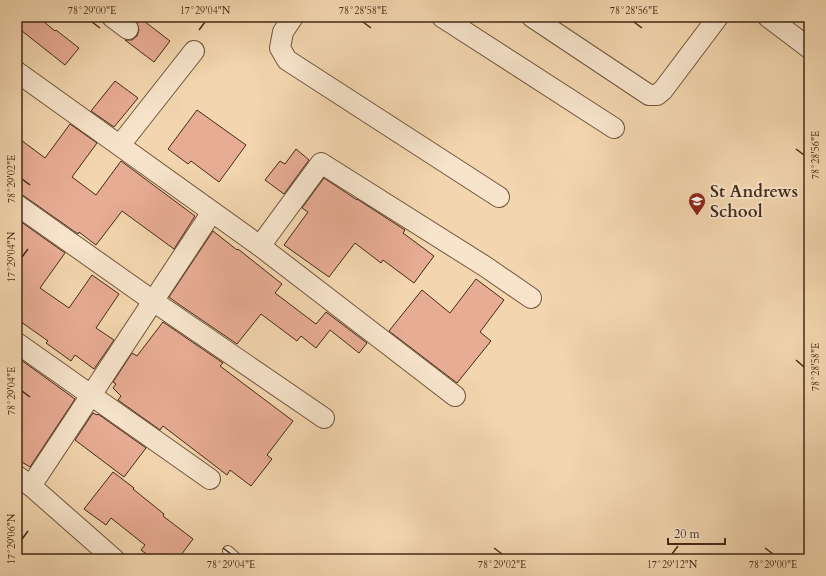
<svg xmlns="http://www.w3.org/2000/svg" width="826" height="576" font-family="Cardo,serif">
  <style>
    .building { fill: #e7ac94; stroke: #442a18 }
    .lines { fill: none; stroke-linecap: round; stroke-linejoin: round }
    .service-casing { stroke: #70553e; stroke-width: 12 }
    .minor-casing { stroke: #70553e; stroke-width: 22 }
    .service { stroke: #f7e4cb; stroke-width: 10 }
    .minor { stroke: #f7e4cb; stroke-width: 20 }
    .ticks { fill: none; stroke: #442a18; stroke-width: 1.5 }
    .labels { text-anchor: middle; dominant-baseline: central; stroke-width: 4; stroke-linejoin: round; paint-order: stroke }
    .poi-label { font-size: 17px; font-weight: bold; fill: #442a18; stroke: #f7e4cb; text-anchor: start }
    .neatline { fill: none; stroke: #442a18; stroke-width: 1.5 }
    .ticks-label { font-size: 10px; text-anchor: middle; fill: #442a18 }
  </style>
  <rect width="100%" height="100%" fill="#f3d6af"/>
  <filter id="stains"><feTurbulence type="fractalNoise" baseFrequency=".005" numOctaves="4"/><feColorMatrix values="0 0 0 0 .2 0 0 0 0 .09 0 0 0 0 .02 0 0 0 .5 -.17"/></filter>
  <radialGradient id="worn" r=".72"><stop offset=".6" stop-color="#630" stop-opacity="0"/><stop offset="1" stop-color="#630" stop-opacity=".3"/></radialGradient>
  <g class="building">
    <polygon points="17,17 38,17 55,31 56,30 79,48 65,65 17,27"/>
    <polygon points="140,18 170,41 154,62 125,40 132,40 137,36 139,30 137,23"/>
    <polygon points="115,81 138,98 114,127 91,111"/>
    <polygon points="197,110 246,145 219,182 191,161 188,164 168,149"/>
    <polygon points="70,124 97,143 72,177 96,195 121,161 195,216 174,249 122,211 96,245 79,232 78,234 24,196 17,194 17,137 45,158"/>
    <polygon points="296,149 309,160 284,194 265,180 280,161 285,164"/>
    <polygon points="324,178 357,200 357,199 405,230 403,233 434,256 414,283 383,260 381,263 355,243 329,277 284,245 308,212 302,208"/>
    <polygon points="17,219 65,253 40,288 69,308 92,275 119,294 96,328 114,340 94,369 75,355 71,361 46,343 48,341 17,319"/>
    <polygon points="213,231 237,250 238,249 282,284 275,293 316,324 326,312 367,343 359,353 330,330 316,348 301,336 297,341 261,314 237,344 177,303 169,297"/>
    <polygon points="476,279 504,300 480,332 491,341 457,383 389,331 422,290 450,313"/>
    <polygon points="163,322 223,363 220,366 293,421 267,455 272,459 251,486 230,470 227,475 163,426 160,430 118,400 121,396 113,388 116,384 113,382 132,353 137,356"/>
    <polygon points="17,357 75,399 30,467 17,459"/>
    <polygon points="93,413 97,415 98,414 146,448 124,477 75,440"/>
    <polygon points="113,472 134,488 133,489 164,514 163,516 193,539 178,559 153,559 141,550 145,545 111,518 106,525 84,509"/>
  </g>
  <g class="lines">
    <g class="service-casing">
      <polyline id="service" points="228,551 237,559"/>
    </g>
    <g class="minor-casing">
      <g id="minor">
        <polyline points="112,17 128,29"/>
        <polyline points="293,17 283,32 280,48 287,60 499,197"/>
        <polyline points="442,17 614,128"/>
        <polyline points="532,17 649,95 657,95 663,90 718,17"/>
        <polyline points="768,17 809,48"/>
        <polyline points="17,72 260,246 455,396"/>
        <polyline points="120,145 194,51"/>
        <polyline points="17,205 153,301 324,418"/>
        <polyline points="260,246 321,163 486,267 531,298"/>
        <polyline points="17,343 210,479"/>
        <polyline points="17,476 31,486 114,559"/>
        <polyline points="31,486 212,212"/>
      </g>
    </g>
    <use href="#service" class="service"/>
    <use href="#minor" class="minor"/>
  </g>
  <path class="ticks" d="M92,22l8,6M363,22l8,6M634,22l8,6M199,30l6,-8M796,149l8,6M22,179l8,6M22,257l6,-8M796,360l8,7M22,391l8,6M22,539l6,-8M223,548l8,6M494,548l8,6M765,548l8,6M672,554l6,-8"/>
  <defs>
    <g id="school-pin" transform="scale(0.9)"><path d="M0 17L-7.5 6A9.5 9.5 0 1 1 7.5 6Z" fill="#8f2418" stroke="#f7e4cb"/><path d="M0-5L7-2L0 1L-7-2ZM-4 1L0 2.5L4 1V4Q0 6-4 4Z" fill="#fff"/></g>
  </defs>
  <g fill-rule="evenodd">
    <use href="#school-pin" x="697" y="201"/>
  </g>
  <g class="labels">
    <g class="poi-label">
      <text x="710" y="191">St Andrews<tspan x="710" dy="20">School</tspan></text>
    </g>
  </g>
  <rect width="826" height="576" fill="none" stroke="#f3d6af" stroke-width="44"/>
  <path d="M668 538v6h57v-6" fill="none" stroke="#442a18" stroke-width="2"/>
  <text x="674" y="538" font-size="12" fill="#442a18" stroke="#f7e4cb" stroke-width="3" paint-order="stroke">20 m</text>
  <rect x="22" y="22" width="782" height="532" class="neatline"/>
  <g class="ticks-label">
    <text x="92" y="14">78°29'00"E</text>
    <text x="205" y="14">17°29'04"N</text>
    <text x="363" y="14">78°28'58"E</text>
    <text x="634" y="14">78°28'56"E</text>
    <text transform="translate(815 155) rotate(-90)" y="4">78°28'56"E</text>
    <text transform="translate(11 179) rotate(-90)" y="4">78°29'02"E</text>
    <text transform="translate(11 257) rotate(-90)" y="4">17°29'04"N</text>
    <text transform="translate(815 367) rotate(-90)" y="4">78°28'58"E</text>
    <text transform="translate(11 391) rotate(-90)" y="4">78°29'04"E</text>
    <text transform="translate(11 539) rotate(-90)" y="4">17°29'06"N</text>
    <text x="231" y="568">78°29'04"E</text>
    <text x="502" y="568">78°29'02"E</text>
    <text x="672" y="568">17°29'12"N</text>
    <text x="773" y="568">78°29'00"E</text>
  </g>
  <rect width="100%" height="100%" filter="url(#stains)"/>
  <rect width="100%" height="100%" fill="url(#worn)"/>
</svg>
